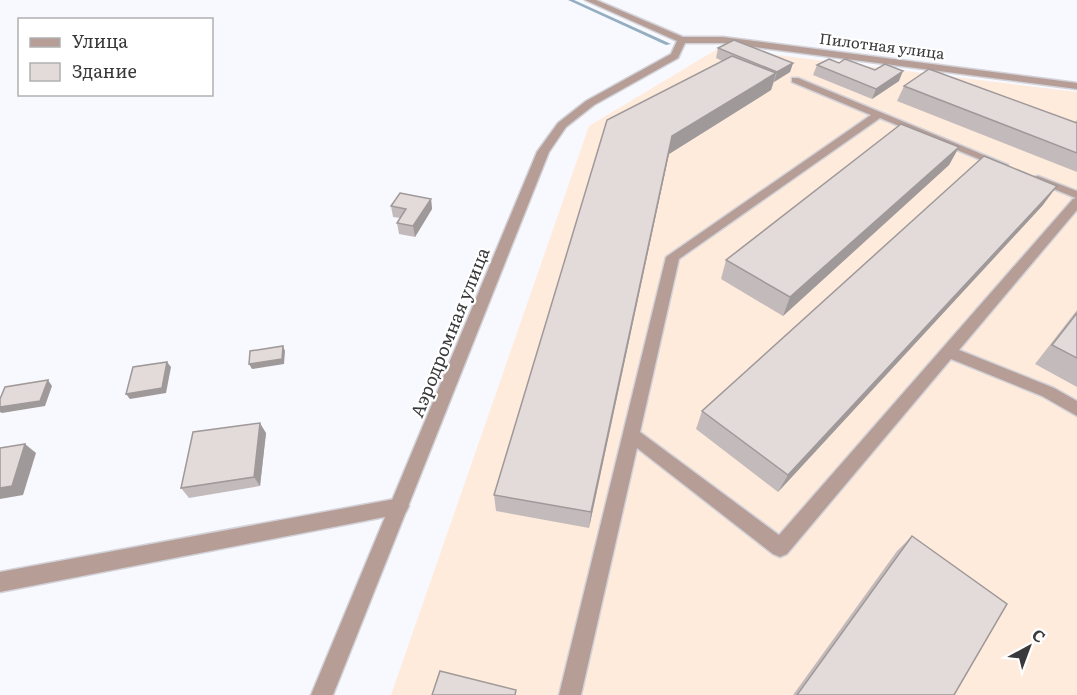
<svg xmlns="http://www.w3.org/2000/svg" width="1077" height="695" font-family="Literata,serif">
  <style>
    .industrial { fill: #ffebdc }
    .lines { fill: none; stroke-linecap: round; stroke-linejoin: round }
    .stream { fill: #93aec1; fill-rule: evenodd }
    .lane-casing { stroke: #d2d2d8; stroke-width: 3 }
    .street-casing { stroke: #d2d2d8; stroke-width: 3 }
    .lane { fill: #b69e97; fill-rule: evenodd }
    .street { fill: #b69e97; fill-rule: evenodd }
    .wall { fill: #c3bbbb }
    .shaded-wall { fill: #9f9999 }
    .building { fill: #e3dada; stroke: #9f9999; stroke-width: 1.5 }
    .labels { text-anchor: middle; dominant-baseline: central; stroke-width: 4.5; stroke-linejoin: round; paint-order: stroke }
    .far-street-label { font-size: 15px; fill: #39393b; stroke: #fff }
    .street-label { font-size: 18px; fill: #39393b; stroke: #fff }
  </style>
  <rect width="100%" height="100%" fill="#f8f8ff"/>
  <polygon class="industrial" points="719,48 1077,92 1077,695 391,695 589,126"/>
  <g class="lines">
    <polygon class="stream" points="568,0 574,0 671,44 666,45"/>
    <g class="lane-casing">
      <g id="lane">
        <polygon points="792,78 798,78 1008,165 1006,167 998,167 880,118 679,259 640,432 779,535 1073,199 1076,198 1034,181 1034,177 1038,176 1077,191 1077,210 959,350 1054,388 1077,401 1077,416 1042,396 951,359 787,554 780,557 773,554 637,448 581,695 559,695 666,257 871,115 792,82"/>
        <polygon points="400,498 406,500 409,506 406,512 400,514 0,592 0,572"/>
      </g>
    </g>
    <g class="street-casing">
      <polygon id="street" points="585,0 596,0 683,37 723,37 1077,83 1077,89 723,43 685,43 678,58 594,105 566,127 549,152 333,695 311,695 537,152 558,123 586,101 671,54 677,41"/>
    </g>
    <use href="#lane" class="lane"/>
    <use href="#street" class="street"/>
  </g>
  <g class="wall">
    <polygon points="718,48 793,63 790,72 774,82 771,90 669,154 589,528 496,511 494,495 607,120 722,61 716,58"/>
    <polygon points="839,63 875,70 899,81 872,99 813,75 817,65"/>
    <polygon points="904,86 1075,122 1077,120 1077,172 897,101"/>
    <polygon points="959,147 949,165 783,316 721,279 726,260"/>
    <polygon points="431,199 432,209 415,237 399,234 397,223 400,218 393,217 391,206"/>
    <polygon points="1043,205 778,492 696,429 702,411"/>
    <polygon points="1077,310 1077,387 1035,364"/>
    <polygon points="266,433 260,486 189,498 181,488"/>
    <polygon points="912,536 954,695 793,695 897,551"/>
  </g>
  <g class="shaded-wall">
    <polygon points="793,63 790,72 774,82 777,72"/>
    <polygon points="903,71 899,81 872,99 876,89"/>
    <polygon points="776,73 771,90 669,154 589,528 591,512 672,136"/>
    <polygon points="959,147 949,165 783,316 790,297"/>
    <polygon points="1057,186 1043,205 778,492 788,475"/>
    <polygon points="431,199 432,209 415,237 413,226"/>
    <polygon points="283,346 285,351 284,364 252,369 249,364"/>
    <polygon points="167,362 171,367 166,393 130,399 126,394"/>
    <polygon points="48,380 52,386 45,406 2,413 0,412 0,407"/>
    <polygon points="260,423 266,433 260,486 254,477"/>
    <polygon points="25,444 36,453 23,495 0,499 0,488"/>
  </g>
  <g class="building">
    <polygon points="734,40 793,63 777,72 718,48"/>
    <polygon points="732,56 776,73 672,136 591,512 494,495 607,120"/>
    <polygon points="829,59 839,63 845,59 875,70 885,64 903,71 876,89 817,65"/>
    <polygon points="929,69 1077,123 1077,153 904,86"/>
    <polygon points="901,124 959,147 790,297 726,260"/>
    <polygon points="984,156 1057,186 788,475 702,411"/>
    <polygon points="400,193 431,199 413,226 397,223 406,209 391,206"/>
    <polygon points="1077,313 1077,358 1052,345"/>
    <polygon points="283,346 282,359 249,364 250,351"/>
    <polygon points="167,362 162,388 126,394 133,367"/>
    <polygon points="48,380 40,401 0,407 0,399 5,387"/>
    <polygon points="260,423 254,477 181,488 193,432"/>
    <polygon points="25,444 12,486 0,488 0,448"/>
    <polygon points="912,536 1007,604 954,695 797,695"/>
    <polygon points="440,671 516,690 515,695 432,695"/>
  </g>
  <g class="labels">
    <g class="far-street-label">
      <text transform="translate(882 45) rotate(7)">Пилотная улица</text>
    </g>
    <g class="street-label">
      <text transform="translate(449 332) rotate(-68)">Аэродромная улица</text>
    </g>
  </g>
  <rect x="18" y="18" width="195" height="78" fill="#ffffff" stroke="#b0b0b1" stroke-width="1.5"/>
  <rect x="30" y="38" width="30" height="9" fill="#b69e97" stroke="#b0b0b1" stroke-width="1.5"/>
  <text x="72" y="48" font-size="18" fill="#39393b">Улица</text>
  <rect x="30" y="63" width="30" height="18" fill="#e3dada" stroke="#b0b0b1" stroke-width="1.5"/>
  <text x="72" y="78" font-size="18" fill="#39393b">Здание</text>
  <g transform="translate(1029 647) rotate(41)" stroke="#ffffff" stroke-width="4.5" paint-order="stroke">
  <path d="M0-4.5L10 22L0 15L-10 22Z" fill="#39393b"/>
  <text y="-9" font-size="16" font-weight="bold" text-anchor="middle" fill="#39393b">С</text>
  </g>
</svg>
